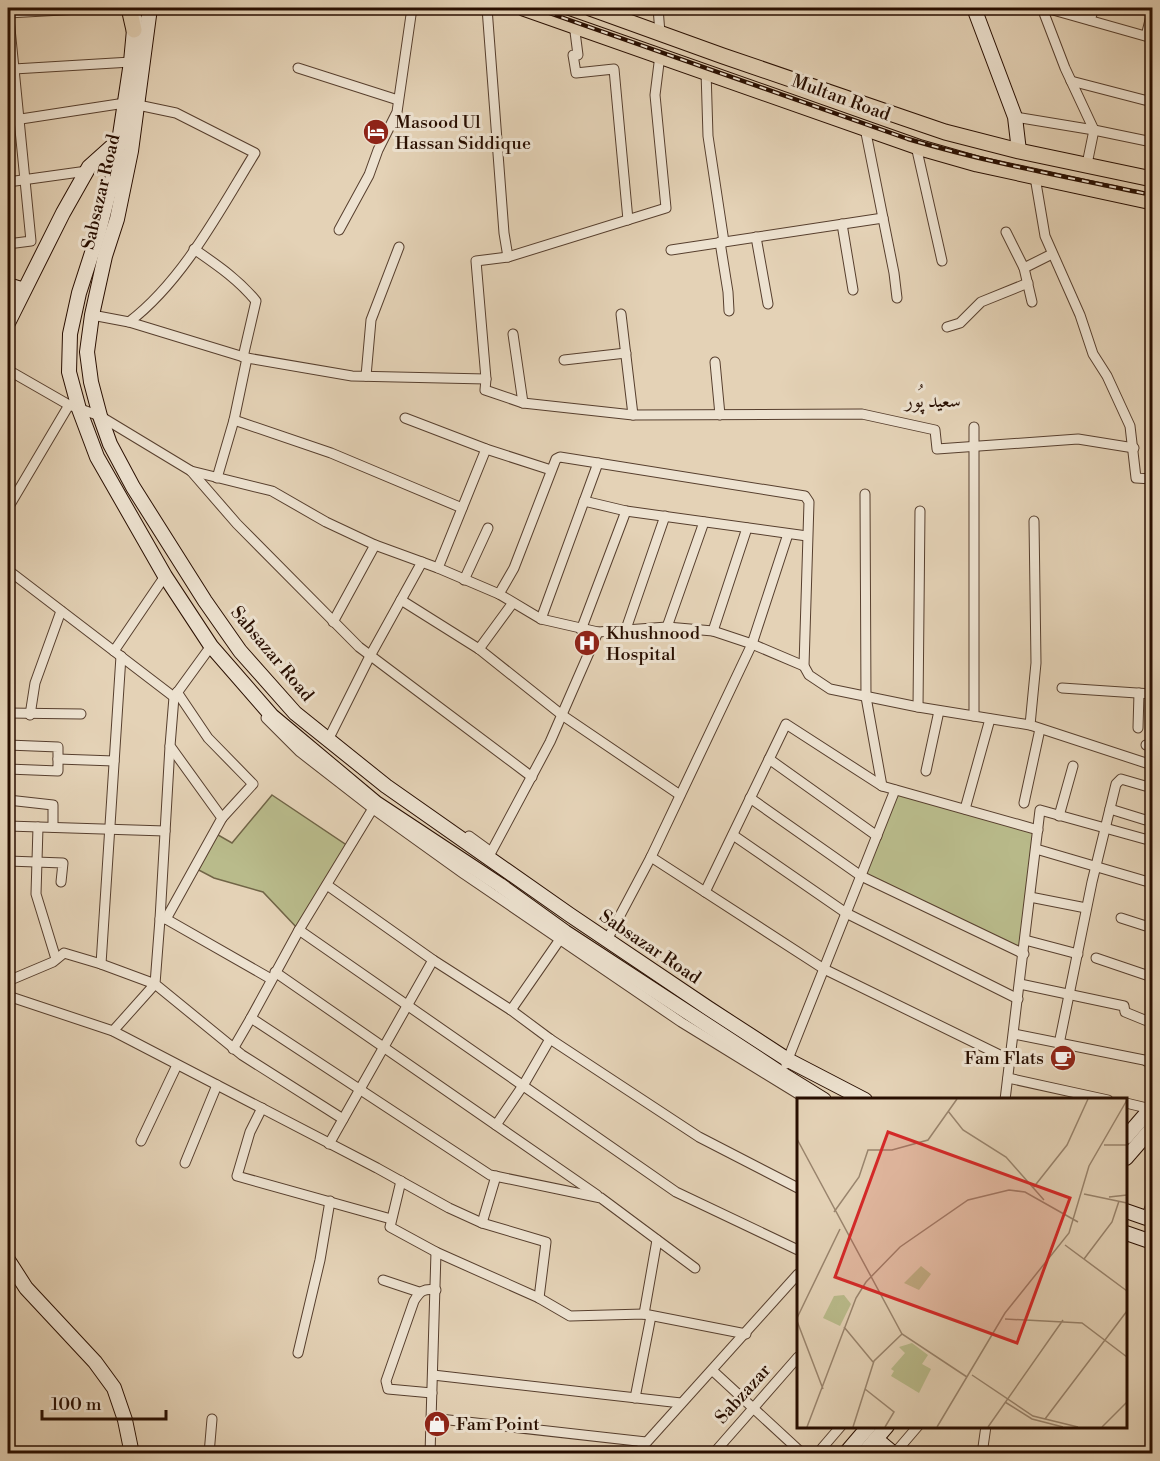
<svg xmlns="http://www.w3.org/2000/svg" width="1160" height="1461" font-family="'Libre Bodoni',Amiri,serif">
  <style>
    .green { fill: #b9bb8b; stroke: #706446; stroke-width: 1.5 }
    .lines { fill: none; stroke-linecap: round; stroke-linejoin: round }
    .street-casing { stroke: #573f2e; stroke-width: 11 }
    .secondary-casing { stroke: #280e00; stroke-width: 16 }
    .primary-casing { stroke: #280e00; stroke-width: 17 }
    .street { stroke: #ede2d0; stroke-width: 9 }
    .secondary { stroke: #ede2d0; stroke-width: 14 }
    .primary { stroke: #e4d2b6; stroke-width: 15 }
    .rail-casing { stroke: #280e00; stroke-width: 4.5 }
    .rail { stroke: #ede2d0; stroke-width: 2; stroke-dasharray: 7; stroke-linecap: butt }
    .labels { text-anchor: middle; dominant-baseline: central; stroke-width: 6; stroke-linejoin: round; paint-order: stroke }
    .street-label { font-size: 18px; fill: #280e00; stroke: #ede2d0 }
    .poi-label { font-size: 18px; fill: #280e00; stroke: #ede2d0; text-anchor: start }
    .neighbourhood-label { font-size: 20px; fill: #280e00; stroke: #ede2d0 }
    .inset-road { fill: none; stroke: #99846d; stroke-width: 1.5 }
    .view { fill: #d62828; fill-opacity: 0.15; stroke: #d62828; stroke-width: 3 }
    .inset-edge { fill: none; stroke: #280e00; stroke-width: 3 }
  </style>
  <rect width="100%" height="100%" fill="#e4d2b6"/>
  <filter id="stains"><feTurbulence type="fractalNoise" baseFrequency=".00333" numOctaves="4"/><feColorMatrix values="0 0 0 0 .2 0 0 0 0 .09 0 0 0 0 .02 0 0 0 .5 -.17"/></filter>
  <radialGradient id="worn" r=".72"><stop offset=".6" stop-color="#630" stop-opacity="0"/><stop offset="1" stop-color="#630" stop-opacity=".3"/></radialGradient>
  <g class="green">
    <polygon points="895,790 1038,830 1024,954 859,879"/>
    <polygon points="272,795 348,846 299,930 263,892 214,878 191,866 213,832 232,843"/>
  </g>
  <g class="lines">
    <g class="street-casing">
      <g id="street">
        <polyline points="487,8 504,233 508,257"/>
        <polyline points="658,8 660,33"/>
        <polyline points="1042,8 1065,68 1094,130 1087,164"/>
        <polyline points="1046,8 1152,38"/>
        <polyline points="8,13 98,8"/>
        <polyline points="1090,20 1094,8"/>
        <polyline points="574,24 578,55 573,55 576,73 614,69 628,220"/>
        <polyline points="1146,36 1152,12"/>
        <polyline points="660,55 655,95 666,208 508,257 476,261 486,379 485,390 523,403 633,415 862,414 935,430 937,449 1078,439 1134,448"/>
        <polyline points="298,68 398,100"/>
        <polyline points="14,69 131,62"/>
        <polyline points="706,71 708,136 724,242"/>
        <polyline points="1071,81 1152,102"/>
        <polyline points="1015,117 1094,130 1152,142"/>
        <polyline points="8,121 125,103"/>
        <polyline points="865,128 894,273 897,298"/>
        <polyline points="916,146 942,261"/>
        <polyline points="1035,177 1045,236 1080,315 1093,354 1107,376 1130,426 1136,478 1152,479"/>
        <polyline points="8,182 87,171"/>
        <polyline points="842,224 853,290"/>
        <polyline points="339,230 369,175 378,150 397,112 412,8"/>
        <polyline points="1006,232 1024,268 1032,302"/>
        <polyline points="756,237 768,304"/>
        <polyline points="720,242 728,292 729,311"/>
        <polyline points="8,244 31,241 8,8"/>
        <path d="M194,249c23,16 44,30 62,52l-13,56"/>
        <polyline points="671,250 883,218"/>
        <polyline points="1024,268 1052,254"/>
        <polyline points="621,314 633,415"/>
        <polyline points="92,315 129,322 247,358 234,420 217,478"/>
        <path d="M129,322c54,-41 91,-112 126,-169l-79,-40 -38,-8"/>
        <polyline points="947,327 960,323 981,302 1028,283"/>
        <polyline points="513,334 523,403"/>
        <polyline points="247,358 352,376 486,379"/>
        <polyline points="564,360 626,353"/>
        <polyline points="715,362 720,415"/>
        <polyline points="8,370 69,405 100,416 191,471 272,491 326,522 375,545 438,568 499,594 541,619 598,632 667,627 713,631 752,644 804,666"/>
        <polyline points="366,376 371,320 399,247"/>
        <polyline points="405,418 486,449 551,470"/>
        <polyline points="234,420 331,453 462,508"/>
        <polyline points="974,427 974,716"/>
        <polyline points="191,471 237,524 359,647 532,777"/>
        <polyline points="865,494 866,697 882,786"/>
        <polyline points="584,501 626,511 807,536"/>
        <polyline points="8,508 69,405"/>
        <polyline points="438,568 486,449"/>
        <polyline points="8,570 174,697"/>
        <polyline points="464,580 488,528"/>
        <polyline points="499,594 514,568 556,459 560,457 805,496 809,502 804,666 809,675 830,689 918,707 1030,725 1152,765"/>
        <polyline points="401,600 479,649 562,715 680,795"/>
        <polyline points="541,619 598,463"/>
        <polyline points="333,622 375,545"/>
        <polyline points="667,627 704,522"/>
        <polyline points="626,629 665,516"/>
        <polyline points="581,630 626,511"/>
        <polyline points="713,631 747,528"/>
        <polyline points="211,646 174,697 170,746 222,818 166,919 160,919 155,984 242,1055 343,1119"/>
        <polyline points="479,649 512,604"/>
        <polyline points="114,651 165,576"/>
        <polyline points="1062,688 1152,694"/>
        <polyline points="177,692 208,738 253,784 222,818"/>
        <polyline points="918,707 920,511"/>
        <polyline points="8,713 81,714"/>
        <polyline points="30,715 35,683 61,611"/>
        <polyline points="266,718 300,752 372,808 464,874 681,1022 808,1100"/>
        <polyline points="1030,725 1036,663 1034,521"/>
        <polyline points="1138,728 1139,693"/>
        <polyline points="328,740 370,656 422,562"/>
        <polyline points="8,745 58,747 58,771 8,769"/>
        <polyline points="1146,745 1152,746"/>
        <polyline points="58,759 114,761"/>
        <polyline points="769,759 877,836"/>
        <polyline points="926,771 939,711"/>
        <polyline points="750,798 861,876 1024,954"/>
        <polyline points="8,800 53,805 53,827"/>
        <polyline points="1024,803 1040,729"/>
        <polyline points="375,805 299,930 251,1018 490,1175 601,1198 695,1268"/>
        <polyline points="965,809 990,719"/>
        <polyline points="1110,809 1152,822"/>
        <polyline points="1059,816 1073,766"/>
        <polyline points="8,826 165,831"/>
        <polyline points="38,827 36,894 56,959"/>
        <polyline points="733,835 846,913 1018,999"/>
        <polyline points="469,836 491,852"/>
        <polyline points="1036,849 1152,883"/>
        <polyline points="651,857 824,969 1010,1060"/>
        <polyline points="488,858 550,742 598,632"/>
        <polyline points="8,861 63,863 61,882"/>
        <polyline points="327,885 433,960 511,1010 550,1039 699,1137 798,1188"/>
        <polyline points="705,892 786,724 882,786 1038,830"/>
        <polyline points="1030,897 1086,908"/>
        <polyline points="1121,918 1152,928"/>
        <polyline points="160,919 170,746"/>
        <polyline points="166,919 271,979"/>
        <polyline points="299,930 676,1192 798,1250"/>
        <polyline points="607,940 651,857 752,644 788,534"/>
        <polyline points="1025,940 1078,954"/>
        <polyline points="1096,958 1152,977"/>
        <polyline points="101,964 121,656"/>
        <polyline points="275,972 597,1195"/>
        <polyline points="8,981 53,962 64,953 101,964 155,984 113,1031"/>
        <polyline points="1020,984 1124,1006 1125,1012 1152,1023"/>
        <polyline points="8,996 113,1031 377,1168 449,1208 482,1223 546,1242 539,1298"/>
        <polyline points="511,1010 563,935"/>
        <polyline points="1014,1034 1144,1060 1152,1064"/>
        <polyline points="1059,1044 1092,882 1116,784 1121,779 1152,788"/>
        <polyline points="233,1049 251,1018"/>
        <polyline points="786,1064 895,790"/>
        <polyline points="1008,1078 1108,1100"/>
        <polyline points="1005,1100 1040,810 1152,841"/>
        <polyline points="1126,1103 1151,1109"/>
        <polyline points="262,1108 250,1132 237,1176 391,1219"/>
        <polyline points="496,1125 524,1084 550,1039"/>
        <polyline points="141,1141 177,1065"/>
        <polyline points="329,1144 433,960"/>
        <polyline points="185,1163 217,1085"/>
        <polyline points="401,1181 390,1227 436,1252 539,1298 570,1316 644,1314 746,1334"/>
        <polyline points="1146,1218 1152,1202"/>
        <polyline points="482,1223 496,1176"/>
        <polyline points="383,1280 419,1292"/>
        <polyline points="644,1314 657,1240"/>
        <polyline points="298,1353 320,1260 330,1201"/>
        <polyline points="713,1371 803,1454"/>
        <polyline points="433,1375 681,1403"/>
        <path d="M432,1393l-44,-4 -2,-8 28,-80c6,-10 10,-13 22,-11"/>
        <polyline points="635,1398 651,1316"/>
        <polyline points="431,1418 646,1442"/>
        <polyline points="209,1454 212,1419"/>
        <polyline points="430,1454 436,1252"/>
        <polyline points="636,1454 798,1274"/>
        <polyline points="713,1454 798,1357"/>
        <polyline points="817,1454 841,1426"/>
        <polyline points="894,1454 918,1426"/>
        <polyline points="982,1454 986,1426"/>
      </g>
    </g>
    <g class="secondary-casing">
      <g id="secondary">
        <polyline points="150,8 131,151 117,219 105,256 92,315 87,352 91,382 100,416 110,444 133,487 205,601 240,651 295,713 386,786 570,915 708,1008 788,1060 865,1100"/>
        <polyline points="974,8 1015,117 1019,151"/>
        <polyline points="135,19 131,62 115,168 99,231 79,293 70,334 69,372 79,409 97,457 165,576 211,646 272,716 376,803 500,885 565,932 782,1074 824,1100"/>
        <polyline points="8,285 24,290"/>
        <polyline points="8,323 63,213 89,167 118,141"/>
        <polyline points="1126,1137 1152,1107"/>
        <polyline points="1126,1158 1152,1128"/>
        <polyline points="1126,1211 1152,1220"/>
        <polyline points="1126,1233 1152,1242"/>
        <polyline points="8,1260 26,1288 95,1362 114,1388 125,1420 132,1454"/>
        <polyline points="876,1439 894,1454"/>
        <polyline points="845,1454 869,1426"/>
        <polyline points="863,1454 887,1426"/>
      </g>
    </g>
    <g class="primary-casing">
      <g id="primary">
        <polyline points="129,8 134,30"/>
        <polyline points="523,8 921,148 977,164 1152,202"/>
        <polyline points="590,8 723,56 945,132 1019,151 1152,179"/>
      </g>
    </g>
    <use href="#street" class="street"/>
    <use href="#secondary" class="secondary"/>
    <use href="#primary" class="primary"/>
    <g class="rail-casing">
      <path id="rail" d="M535,8l373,131c81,24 163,39 244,56"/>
    </g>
    <use href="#rail" class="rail"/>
  </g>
  <defs>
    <g id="hotel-disc" transform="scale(1.35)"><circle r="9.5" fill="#8f2418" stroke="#ede2d0"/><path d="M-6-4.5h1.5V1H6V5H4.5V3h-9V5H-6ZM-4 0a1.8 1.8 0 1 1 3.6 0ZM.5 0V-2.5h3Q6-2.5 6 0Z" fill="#fff"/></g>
    <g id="hospital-disc" transform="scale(1.35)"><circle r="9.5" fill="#8f2418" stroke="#ede2d0"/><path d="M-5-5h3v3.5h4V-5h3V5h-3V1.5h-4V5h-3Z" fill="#fff"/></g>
    <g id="cafe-disc" transform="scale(1.35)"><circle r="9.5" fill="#8f2418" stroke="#ede2d0"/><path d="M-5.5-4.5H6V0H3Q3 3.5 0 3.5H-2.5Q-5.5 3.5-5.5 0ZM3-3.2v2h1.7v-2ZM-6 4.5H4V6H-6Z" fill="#fff"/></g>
    <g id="shop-disc" transform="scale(1.35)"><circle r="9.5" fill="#8f2418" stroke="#ede2d0"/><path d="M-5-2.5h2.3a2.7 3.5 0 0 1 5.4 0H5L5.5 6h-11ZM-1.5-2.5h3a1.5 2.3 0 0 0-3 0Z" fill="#fff"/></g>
  </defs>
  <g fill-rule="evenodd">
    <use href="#hotel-disc" x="376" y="132"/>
    <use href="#hospital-disc" x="587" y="643"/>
    <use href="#cafe-disc" x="1063" y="1058"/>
    <use href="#shop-disc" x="437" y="1424"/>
  </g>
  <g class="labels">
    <g class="street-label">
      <text transform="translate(841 98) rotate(20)">Multan Road</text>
      <text transform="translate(101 192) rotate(-77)">Sabsazar Road</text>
      <text transform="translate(272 654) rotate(50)">Sabsazar Road</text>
      <text transform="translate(650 947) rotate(34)">Sabsazar Road</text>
      <text transform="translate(743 1394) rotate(-48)">Sabzazar</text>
    </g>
    <g class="poi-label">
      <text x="395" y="122">Masood Ul<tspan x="395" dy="21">Hassan Siddique</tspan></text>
      <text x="606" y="633">Khushnood<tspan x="606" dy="21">Hospital</tspan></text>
      <text x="1044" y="1058" text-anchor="end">Fam Flats</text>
      <text x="456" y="1424">Fam Point</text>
    </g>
    <g class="neighbourhood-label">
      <text x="933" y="401">سعید پُور</text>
    </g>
  </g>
  <g transform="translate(797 1098)">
    <rect width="330" height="330" fill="#e4d2b6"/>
    <path d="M124,168l10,8 -12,16 -15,-7zM47,197l7,9 -11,22 -17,-8 11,-22zM115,245l16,12 -6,9 9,5 -12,24 -28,-17 3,-5 -3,-2 14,-16 -6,-6z" fill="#b9bb8b"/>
    <path class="inset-road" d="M151,13l15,19 43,27 38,43M0,41l105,195 65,43M307,47h23M236,90l34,-43 21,-46M287,96l43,9M312,99l18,-2M37,114l25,-35 9,-27h24l36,-10 29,-41M268,147l62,46M287,161l28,-37 7,-21M0,220l43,-89M208,221l77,4 45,34M0,223l26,68M47,229l29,35M175,277l61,41 45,11M68,291l29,23 -9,15M208,304l27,17 31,8M248,321l82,-108M10,329l49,-129 10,-16 34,-35 68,-47 41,-10 16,2 53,30M56,329l21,-66 28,-27M140,329l68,-114 64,-80 20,-67 38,-66M191,329l75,-107M305,329l25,-25"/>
    <path class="view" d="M91,34l182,66 -53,145 -182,-66z"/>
    <rect width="330" height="330" class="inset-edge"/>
  </g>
  <rect width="1160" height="1461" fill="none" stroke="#e4d2b6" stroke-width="30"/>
  <rect x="9" y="9" width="1142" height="1443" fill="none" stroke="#280e00" stroke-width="3"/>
  <rect x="15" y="15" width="1130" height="1431" fill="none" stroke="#280e00" stroke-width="1.5"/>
  <path d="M42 1410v9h124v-9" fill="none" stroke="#280e00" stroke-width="3"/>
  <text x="51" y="1410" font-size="18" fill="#280e00" stroke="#ede2d0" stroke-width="4.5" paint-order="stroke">100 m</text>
  <rect width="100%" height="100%" filter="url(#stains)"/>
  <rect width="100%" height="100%" fill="url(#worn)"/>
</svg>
